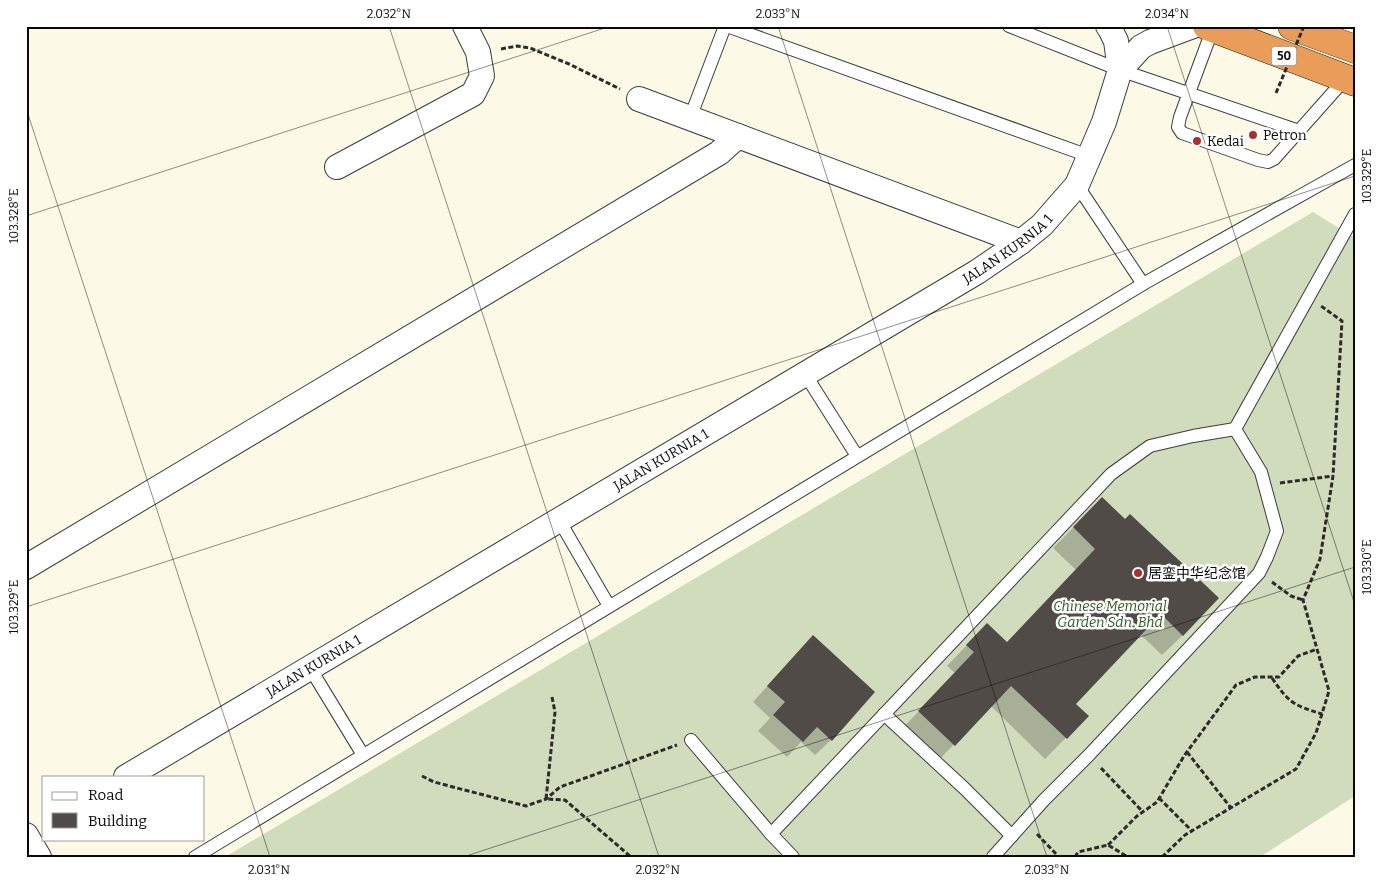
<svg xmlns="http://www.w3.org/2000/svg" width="1381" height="883" font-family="Bitter,'Noto Sans SC',serif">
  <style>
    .cemetery { fill: #d1dcbc }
    .shadow { fill: #0003 }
    .building { fill: #514b47 }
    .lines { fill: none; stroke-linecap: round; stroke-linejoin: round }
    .lane-casing { stroke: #3c3c3c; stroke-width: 14 }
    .street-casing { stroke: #3c3c3c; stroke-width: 26 }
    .highway-casing { stroke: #1a1a1a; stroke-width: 29 }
    .path { stroke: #2b2b2b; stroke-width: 3; stroke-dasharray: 5 2.5; stroke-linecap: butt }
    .lane { stroke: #fff; stroke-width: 12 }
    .street { stroke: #fff; stroke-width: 24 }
    .highway { stroke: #ea9d59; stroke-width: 28 }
    .path-bridge { stroke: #2b2b2b; stroke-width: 3; stroke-dasharray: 5 2.5; stroke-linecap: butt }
    .ticks { fill: none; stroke: #090909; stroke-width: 1; stroke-opacity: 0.45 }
    .poi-dot { fill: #ae2d32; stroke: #fff; stroke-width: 2 }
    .labels { text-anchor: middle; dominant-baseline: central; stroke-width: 5; stroke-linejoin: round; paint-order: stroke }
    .shield { fill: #fff; stroke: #535353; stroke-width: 1 }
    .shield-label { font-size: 12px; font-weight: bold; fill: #090909 }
    .poi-label { font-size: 14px; fill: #090909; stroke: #fff; text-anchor: start }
    .street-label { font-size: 14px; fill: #090909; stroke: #fff }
    .park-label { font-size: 14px; font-style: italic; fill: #2c5b20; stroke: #fff }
    .neatline { fill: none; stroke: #090909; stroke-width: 2 }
    .ticks-label { font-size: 12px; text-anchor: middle; fill: #090909 }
  </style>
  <rect width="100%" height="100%" fill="#fdf9e7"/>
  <polygon class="cemetery" points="1313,212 1355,238 1355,796 1260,857 225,857"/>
  <g class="shadow">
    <polygon points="1082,519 1183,635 1162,655 1140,634 1075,704 1087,716 1045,759 991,706 934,765 899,732 955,673 947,666 967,645 1006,644 1076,570 1053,548"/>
    <polygon points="798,652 831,740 815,755 801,742 787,757 758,731 770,718 753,702"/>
  </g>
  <g class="building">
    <polygon points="1102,497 1125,519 1130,514 1219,598 1183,636 1161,614 1076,704 1089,716 1067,739 1011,686 955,746 918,711 974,652 966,645 987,623 1007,642 1095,549 1073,527"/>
    <polygon points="813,635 875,692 832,741 817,727 803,742 773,715 785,702 767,686"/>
  </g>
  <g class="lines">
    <g class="lane-casing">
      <g id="lane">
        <polyline points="727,26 1089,156"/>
        <polyline points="1009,26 1120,70 1299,131"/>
        <polyline points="1213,28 1180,117 1178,127 1182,133 1258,160 1268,162 1274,159 1345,79"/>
        <polyline points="690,118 725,26"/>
        <polyline points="1077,185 1143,284"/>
        <polyline points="805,374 857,456"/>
        <polyline points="1235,429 1355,214"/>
        <polyline points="559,520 609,606"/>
        <polyline points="310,668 363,755"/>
        <polyline points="884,714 964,788 1012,836"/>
        <polyline points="691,740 771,834"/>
        <polyline points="195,857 1143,284 1355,165"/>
        <polyline points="793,857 771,834 1111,474 1150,446 1193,436 1235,429"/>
        <polyline points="993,857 1044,800 1089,755 1259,573 1267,557 1277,531 1261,472 1235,429"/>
      </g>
    </g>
    <g class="street-casing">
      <g id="street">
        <polyline points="1120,70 1141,47 1150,42 1193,26"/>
        <polyline points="639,99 1021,242"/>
        <polyline points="337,167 473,94 482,76 478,52 465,26"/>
        <polyline points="26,567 719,153 738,136"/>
        <path id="s1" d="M126,777l851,-505 44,-30 21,-17 35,-40 27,-63 16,-52 -4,-29 -6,-12 -2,-3"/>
        <polyline points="26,835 39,857"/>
      </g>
    </g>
    <g class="highway-casing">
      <g id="highway">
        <polyline points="1207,26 1355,82"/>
        <polyline points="1292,26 1355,49"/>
      </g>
    </g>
    <g class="path">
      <polyline points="501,49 517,46 530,48 569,64 620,89"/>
      <polyline points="1280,483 1333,476"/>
      <polyline points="1272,582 1291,596 1303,600"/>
      <path d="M1272,678c17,25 21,27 50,36"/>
      <polyline points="552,697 555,712 546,799 565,800 631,857"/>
      <polyline points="1187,752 1231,808"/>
      <polyline points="1101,768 1143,812"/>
      <polyline points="422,776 434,782 526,806 546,799 560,787 677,745"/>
      <polyline points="1159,798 1192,831"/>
      <polyline points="1037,834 1059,857"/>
      <polyline points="1108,845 1137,816 1157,802 1184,756 1236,685 1255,677 1279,677 1298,656 1317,649"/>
      <polyline points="1075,857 1078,852 1108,845 1128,857"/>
      <polyline points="1162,857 1185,835 1296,769 1316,733 1329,691 1303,600 1320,559 1333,476 1342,321 1321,306"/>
    </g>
    <use href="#lane" class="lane"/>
    <use href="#street" class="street"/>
    <use href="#highway" class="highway"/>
    <polyline class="path-bridge" points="1276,93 1304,26"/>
  </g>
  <path class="ticks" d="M389,26l270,831M778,26l269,831M1167,26l188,579M26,108l244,749M26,216l585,-190M26,607l1329,-431M463,857l892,-290"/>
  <g class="poi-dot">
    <circle cx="1253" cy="135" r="5"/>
    <circle cx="1197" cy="141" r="5"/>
    <circle cx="1138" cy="573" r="5"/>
  </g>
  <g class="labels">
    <rect class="shield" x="1271.5" y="46.5" width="25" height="19" rx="4"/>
    <g class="shield-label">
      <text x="1284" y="56">50</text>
    </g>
    <g class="poi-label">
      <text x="1263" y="135">Petron</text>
      <text x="1207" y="141">Kedai</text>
      <text x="1148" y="573">居銮中华纪念馆</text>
    </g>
    <g class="street-label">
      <text stroke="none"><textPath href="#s1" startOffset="1028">JALAN KURNIA 1</textPath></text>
      <text stroke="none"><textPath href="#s1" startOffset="622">JALAN KURNIA 1</textPath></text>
      <text stroke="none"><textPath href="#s1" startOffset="218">JALAN KURNIA 1</textPath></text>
    </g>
    <g class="park-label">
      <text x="1110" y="606">Chinese Memorial<tspan x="1110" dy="16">Garden Sdn. Bhd</tspan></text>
    </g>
  </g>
  <rect width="1381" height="883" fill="none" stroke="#ffffff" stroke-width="55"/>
  <rect x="42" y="776" width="162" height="65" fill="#ffffff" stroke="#9d9d9d"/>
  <rect x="52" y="792" width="25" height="8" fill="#ffffff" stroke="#9d9d9d"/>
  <text x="88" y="800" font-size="15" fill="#090909">Road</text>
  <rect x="52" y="813" width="25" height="15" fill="#514b47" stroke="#9d9d9d"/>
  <text x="88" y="826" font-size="15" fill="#090909">Building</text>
  <rect x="28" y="28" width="1326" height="828" class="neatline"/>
  <g class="ticks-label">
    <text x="389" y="18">2.032°N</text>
    <text x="778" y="18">2.033°N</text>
    <text x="1167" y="18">2.034°N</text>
    <text transform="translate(1367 176) rotate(-90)" y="4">103.329°E</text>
    <text transform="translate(14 216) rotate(-90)" y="4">103.328°E</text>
    <text transform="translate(1367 567) rotate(-90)" y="4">103.330°E</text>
    <text transform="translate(14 607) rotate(-90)" y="4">103.329°E</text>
    <text x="269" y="874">2.031°N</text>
    <text x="658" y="874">2.032°N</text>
    <text x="1047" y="874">2.033°N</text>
  </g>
</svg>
